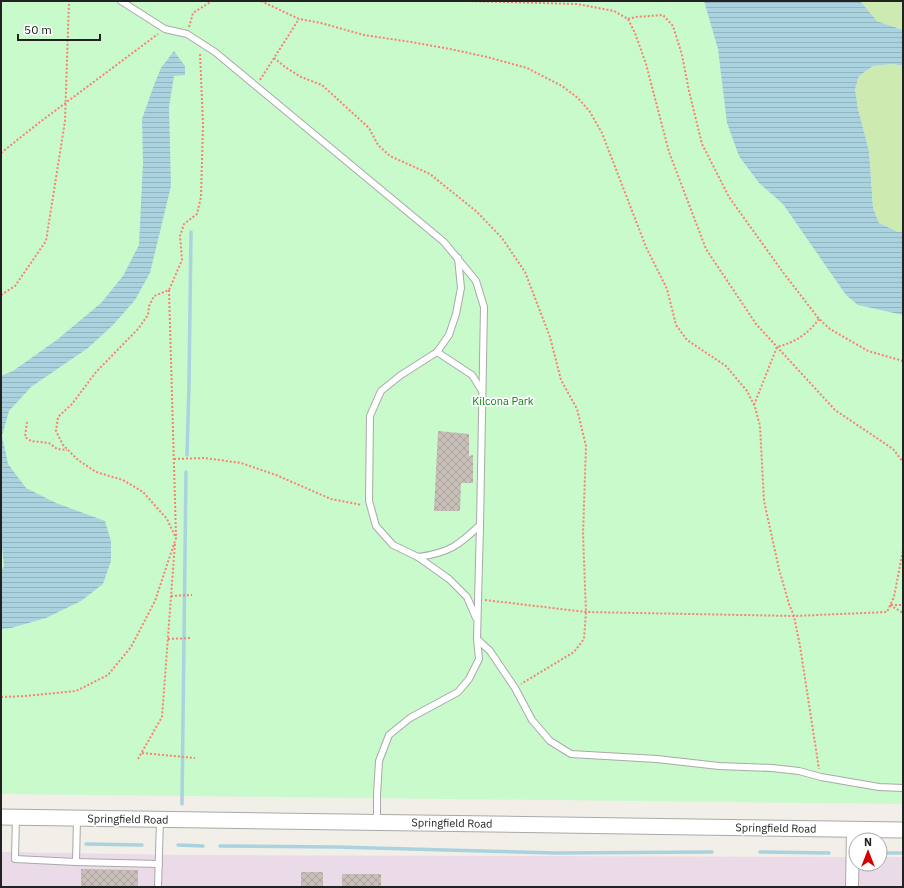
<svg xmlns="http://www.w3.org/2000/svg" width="904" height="888" font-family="'IBM Plex Sans',sans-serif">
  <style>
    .industrial { fill: #ebdbe8 }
    .grass { fill: #cdebb0 }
    .park { fill: #c8facc }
    .water { fill: url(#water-rules) }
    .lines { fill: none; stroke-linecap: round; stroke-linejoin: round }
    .stream { stroke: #aad3df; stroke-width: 3.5 }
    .building { fill: url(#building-cross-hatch) }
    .service-casing { stroke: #a9a9a9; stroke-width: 8 }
    .minor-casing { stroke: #a9a9a9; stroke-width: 14 }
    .tertiary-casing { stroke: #a9a9a9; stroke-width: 17 }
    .path { stroke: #fa8072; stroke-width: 2; stroke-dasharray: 2 2; stroke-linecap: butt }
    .service { stroke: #fff; stroke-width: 6 }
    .minor { stroke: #fff; stroke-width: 12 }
    .tertiary { stroke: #fff; stroke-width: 15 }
    .labels { text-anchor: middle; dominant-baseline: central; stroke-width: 3.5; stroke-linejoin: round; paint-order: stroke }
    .park-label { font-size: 11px; fill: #0c8416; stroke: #fff }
    .street-label { font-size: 11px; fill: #222; stroke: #fff }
  </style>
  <defs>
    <pattern id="water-rules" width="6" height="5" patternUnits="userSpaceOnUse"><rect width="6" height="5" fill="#aad3df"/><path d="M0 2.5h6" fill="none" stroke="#92b5bf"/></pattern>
    <pattern id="building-cross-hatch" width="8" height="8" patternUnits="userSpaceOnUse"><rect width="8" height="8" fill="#c7bfb8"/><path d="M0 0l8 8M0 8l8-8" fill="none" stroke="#aba49e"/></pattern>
  </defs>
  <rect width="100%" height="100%" fill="#f2efe9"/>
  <polygon class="industrial" points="1,852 189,855 856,857 856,864 880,864 880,857 903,857 903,887 1,887"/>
  <g class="grass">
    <polygon points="860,1 903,1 903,30 877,21"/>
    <polygon points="893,64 903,66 903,232 898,232 879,223 873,208 869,151 858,109 855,89 859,76 873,66"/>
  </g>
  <polygon class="park" points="1,1 859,1 877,21 903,30 903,66 893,64 873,66 859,76 855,89 858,109 869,151 873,208 879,223 898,232 903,232 903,804 1,794"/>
  <g class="water">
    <polygon points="704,1 860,1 877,21 903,30 903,66 893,64 873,66 859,76 855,89 858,109 869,151 873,208 879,223 898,232 903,232 903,315 858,305 846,295 783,204 759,183 739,156 727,123 718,49"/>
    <polygon points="174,51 185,66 185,75 174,76 169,107 171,186 150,273 135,300 113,325 88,348 31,387 9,411 2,436 8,464 26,488 56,503 105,521 111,541 111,561 103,584 81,601 46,618 11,628 1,629 1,570 4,567 2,547 1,545 1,376 13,371 58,339 101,303 123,276 139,245 143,163 142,119 154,85 161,68"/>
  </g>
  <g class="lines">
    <g class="stream">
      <polyline points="187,455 189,384 191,232"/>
      <polyline points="182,804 186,472"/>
      <polyline points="86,844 142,845"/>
      <polyline points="178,845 203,846"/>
      <polyline points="220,846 337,847 556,853 712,852"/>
      <polyline points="760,852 829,853"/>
      <polyline points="880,853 903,853"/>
    </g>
  </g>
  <g class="building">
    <polygon points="438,431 469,434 469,456 473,455 473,483 461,483 460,511 434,511"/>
    <polygon points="81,869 138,870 138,887 81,887"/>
    <rect x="301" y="872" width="22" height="15"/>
    <rect x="342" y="874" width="39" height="13"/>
  </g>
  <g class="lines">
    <g class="service-casing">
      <g id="service">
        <polyline points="121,1 165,29 187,34 215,52 444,242 476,281 484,307 480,525 477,639 479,659 469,679 458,692 410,718 389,735 379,761 377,795 377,822"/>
        <polyline points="458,258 461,288 456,314 449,335 437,352 401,375 381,391 370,416 369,501 376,526 393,545 418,557 449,579 467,597 476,618"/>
        <polyline points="437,352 472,375 482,391"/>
        <path d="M418,557c31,-4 41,-12 62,-32"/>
        <polyline points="477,639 490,651 515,688 532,720 550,741 571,754 657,759 719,766 772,768 799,771 821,777 879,787 903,788"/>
        <polyline points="16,817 15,859 76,862 77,819"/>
        <polyline points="76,862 159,864"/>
        <polyline points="158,887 160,820"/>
      </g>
    </g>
    <g class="minor-casing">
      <polyline id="minor" points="852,887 853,830"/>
    </g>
    <g class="tertiary-casing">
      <polyline id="tertiary" points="1,817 903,830"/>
    </g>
    <g class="path">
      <polyline points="261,1 299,19 321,23 364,35 411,42 450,49 487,57 527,68 562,86 578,98 590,112 602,133 646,247 667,289 676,325 687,340 726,366 747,391 755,407 760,426 764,501 779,569 789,604 794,616 800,646 819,769"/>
      <polyline points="467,1 577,4 614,11 628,19 635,33 646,64 669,152 706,249 756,324 835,410 893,449 903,462"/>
      <polyline points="628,19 636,17 663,15 673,26 682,55 689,91 702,144 729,197 782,271 819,319 830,329 868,351 903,361"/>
      <polyline points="189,27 193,13 212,1"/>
      <polyline points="274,58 285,67 301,77 322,85 369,128 378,145 390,156 430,174 477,212 502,238 525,272 550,337 561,380 577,409 586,446 583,534 586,612 584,639 574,652 521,684"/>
      <polyline points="260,80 299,19"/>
      <polyline points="1,153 40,122 158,34"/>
      <polyline points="169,290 176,536"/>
      <polyline points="1,295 15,286 46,241 65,121 69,1"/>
      <path d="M754,405l23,-58c18,-5 30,-12 42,-28"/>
      <polyline points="27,422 25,437 31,441 49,443 57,449 67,450"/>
      <polyline points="174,459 205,458 241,463 276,475 331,499 362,505"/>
      <polyline points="171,596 192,595"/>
      <polyline points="485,600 586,612 794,616 887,612 894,597 903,550"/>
      <polyline points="890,605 903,613"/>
      <polyline points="891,605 903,605"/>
      <polyline points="168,639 192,638"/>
      <polyline points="1,697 25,696 76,691 108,675 131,647 155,601 176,538 167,519 143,492 123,480 96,472 78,460 63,445 56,431 58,417 72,404 96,372 138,329 148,315 149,306 154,296 169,290 182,260 180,236 184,224 197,214 201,197 203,125 200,52"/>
      <polyline points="142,753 195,758"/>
      <polyline points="138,759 162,717 175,543"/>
    </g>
    <use href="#service" class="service"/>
    <use href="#minor" class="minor"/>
    <use href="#tertiary" class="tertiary"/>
  </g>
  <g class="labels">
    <g class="park-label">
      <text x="503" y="401">Kilcona Park</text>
    </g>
    <g class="street-label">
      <text transform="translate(128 819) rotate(1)">Springfield Road</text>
      <text transform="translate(452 823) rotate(1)">Springfield Road</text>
      <text transform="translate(776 828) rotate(1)">Springfield Road</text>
    </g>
  </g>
  <rect width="904" height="888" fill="none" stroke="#222222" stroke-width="4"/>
  <g transform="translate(868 852)"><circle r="19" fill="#ffffff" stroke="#a7a7a7"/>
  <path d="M0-3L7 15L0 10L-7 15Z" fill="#d40000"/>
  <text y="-6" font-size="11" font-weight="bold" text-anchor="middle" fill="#222222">N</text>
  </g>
  <path d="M18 34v6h82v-6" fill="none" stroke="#222222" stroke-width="2"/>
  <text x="24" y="34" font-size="12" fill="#222222" stroke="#ffffff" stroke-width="3" paint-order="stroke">50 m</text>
</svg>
